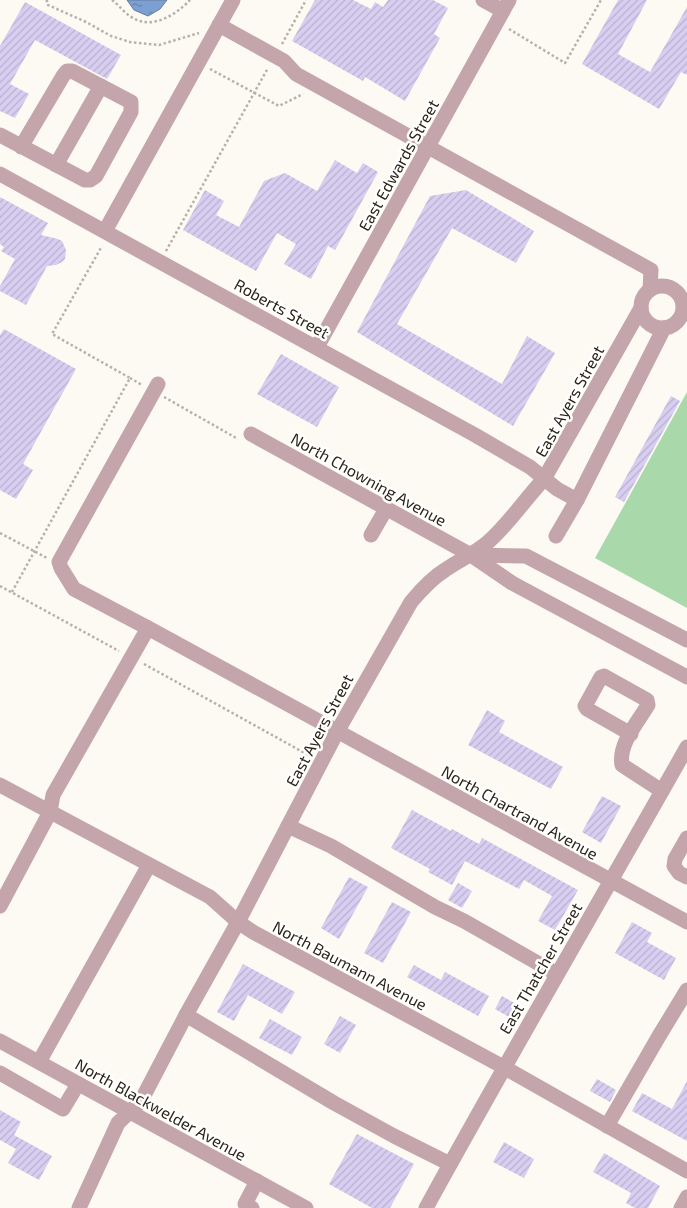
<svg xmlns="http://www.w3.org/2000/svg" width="687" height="1208" font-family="'Exo 2',sans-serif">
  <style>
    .green { fill: #a9d8aa }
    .water { fill: url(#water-ripples); stroke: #647b9c }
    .building { fill: url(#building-hatch) }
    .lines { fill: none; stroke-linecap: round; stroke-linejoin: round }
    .path { stroke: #b6b1a9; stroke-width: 2.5; stroke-dasharray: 2.5 2.5; stroke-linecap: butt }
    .minor { stroke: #c5a5ac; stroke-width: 15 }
    .labels { text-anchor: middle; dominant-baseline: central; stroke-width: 5; stroke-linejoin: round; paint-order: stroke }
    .street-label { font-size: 16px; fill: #2b2418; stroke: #fff }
  </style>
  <defs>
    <pattern id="water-ripples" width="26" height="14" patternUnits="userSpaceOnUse" patternTransform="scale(1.25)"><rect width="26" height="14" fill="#7ca0d4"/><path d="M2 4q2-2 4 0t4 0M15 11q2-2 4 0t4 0" fill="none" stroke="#6682ab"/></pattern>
    <pattern id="building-hatch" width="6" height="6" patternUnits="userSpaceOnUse" patternTransform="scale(1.25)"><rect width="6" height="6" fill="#d7cef1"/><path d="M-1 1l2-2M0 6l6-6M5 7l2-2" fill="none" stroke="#b9b1ce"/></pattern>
  </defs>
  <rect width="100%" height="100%" fill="#fdfaf3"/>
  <polygon class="green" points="687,392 687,608 595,558"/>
  <polygon class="water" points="127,0 167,0 160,9 148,16 134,10"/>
  <g class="building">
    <polygon points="315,0 353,0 371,9 375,2 383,7 388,0 433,0 448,8 434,34 440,38 405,101 365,77 363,81 292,41"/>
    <polygon points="618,0 647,0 618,54 650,72 687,7 687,75 681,72 659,109 582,64"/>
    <polygon points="25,2 121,55 107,79 35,40 10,84 29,94 15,118 0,111 0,46"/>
    <polygon points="335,160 357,173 363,163 378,172 335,250 328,246 311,279 284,264 296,244 277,233 256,271 183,230 205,190 224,201 216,215 239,227 264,181 285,173 317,191"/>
    <polygon points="466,190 534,231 516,263 452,228 397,324 502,384 527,336 555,353 513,426 357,332 430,196"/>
    <polygon points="0,197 48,223 41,235 58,239 62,241 66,250 65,259 62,262 56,265 47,266 26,305 0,291 0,286 15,259 1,251 4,247 0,244"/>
    <polygon points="4,329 76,369 23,464 33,470 16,499 0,490 0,335"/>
    <polygon points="281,354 339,387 317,427 257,394"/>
    <polygon points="671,396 680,401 624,502 615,497"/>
    <polygon points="487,710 505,721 499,732 563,767 551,789 468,745"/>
    <polygon points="602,796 621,806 601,843 582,832"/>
    <polygon points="412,810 451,831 452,829 479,844 482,838 578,890 555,930 538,921 552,896 524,880 519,889 465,861 452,885 428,872 430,869 391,848"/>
    <polygon points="349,877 368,887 339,939 321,928"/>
    <polygon points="458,883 472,891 462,908 448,900"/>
    <polygon points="392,902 411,912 383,963 364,953"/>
    <polygon points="632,922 652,933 647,942 676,958 664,980 615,953"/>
    <polygon points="243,964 295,992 282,1014 248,995 234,1021 217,1012"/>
    <polygon points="414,965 441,980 445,972 489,996 478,1016 407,977"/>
    <polygon points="502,996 518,1005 511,1018 495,1009"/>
    <polygon points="340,1016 356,1025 340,1053 324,1044"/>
    <polygon points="270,1019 302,1037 292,1055 259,1038"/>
    <polygon points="597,1079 616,1090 610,1102 590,1091"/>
    <polygon points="687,1081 687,1141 632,1111 642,1093 672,1109"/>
    <polygon points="0,1110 21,1122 14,1135 52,1156 39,1180 8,1163 16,1149 0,1140"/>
    <polygon points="357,1134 414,1164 390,1208 372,1208 329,1184"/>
    <polygon points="504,1142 534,1159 524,1178 493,1162"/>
    <polygon points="604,1153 660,1186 648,1208 635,1208 626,1203 631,1193 593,1172"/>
  </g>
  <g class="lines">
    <g class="path">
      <polyline points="46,0 48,2 48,5 86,22 111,36 130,42 159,45 199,33"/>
      <path d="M112,0c7,5 13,14 21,18 19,12 44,-4 57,-18"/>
      <polyline points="509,29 565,63 601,0"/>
      <polyline points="282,44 306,0"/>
      <polyline points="210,69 279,106 303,94"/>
      <polyline points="166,251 268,68"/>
      <polyline points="130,378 142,385"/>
      <polyline points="164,397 238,439"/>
      <polyline points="0,533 47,558"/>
      <polyline points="0,586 119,651"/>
      <polyline points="12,592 130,378 52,334 102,246"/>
      <polyline points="144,664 310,756"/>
    </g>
    <g class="minor">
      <polyline points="483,0 503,11"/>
      <polyline points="219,25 284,61 296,74 642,265 651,270 650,290"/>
      <polyline points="0,135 85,180 90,180 96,176 131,112 131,102 72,71 67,71 63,76 21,147"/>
      <polyline points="56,165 101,86"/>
      <polyline points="0,174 475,435 530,467 557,489 577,500"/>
      <polyline points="105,231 233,0"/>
      <circle cx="662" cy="307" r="21"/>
      <polyline points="317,347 509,0"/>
      <polyline points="158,384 59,562 61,568 74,589 148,628 687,922"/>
      <polyline points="251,434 471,555 512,583 687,677"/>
      <polyline points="371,535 386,509"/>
      <polyline points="556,536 577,500 664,328"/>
      <polyline points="471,555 526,556 687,640"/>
      <path d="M631,734l-44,-25 -2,-3 16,-29 3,-1 43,24 1,5c-10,17 -30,39 -26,60l40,26"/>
      <polyline points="0,785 210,897 238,922 253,932 498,1064 687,1171"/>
      <polyline points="288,826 331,846 435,907 464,921 557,974"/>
      <polyline points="687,838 675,859 674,866 679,873 687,877"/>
      <polyline points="0,906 50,812 53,795 148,628"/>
      <polyline points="186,1015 334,1103 394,1136 450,1164"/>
      <polyline points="0,1041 306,1208"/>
      <polyline points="39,1062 149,865"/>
      <polyline points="0,1073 63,1109 78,1084"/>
      <polyline points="607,1126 659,1036 687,990"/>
      <path d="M79,1208l39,-85 23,-22 45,-86 52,-93 99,-190 74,-130c10,-12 21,-24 34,-32 14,-10 29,-16 42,-27 22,-19 38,-44 57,-64l97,-171"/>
      <polyline points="252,1208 245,1204 257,1181"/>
      <path d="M426,1208c85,-155 174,-307 261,-461"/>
      <polyline points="681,1208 687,1197"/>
    </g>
  </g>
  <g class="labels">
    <g class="street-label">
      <text transform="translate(398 165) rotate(-61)">East Edwards Street</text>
      <text transform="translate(282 308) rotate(29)">Roberts Street</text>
      <text transform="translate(569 401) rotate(-61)">East Ayers Street</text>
      <text transform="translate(369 479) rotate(29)">North Chowning Avenue</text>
      <text transform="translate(319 730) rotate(-62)">East Ayers Street</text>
      <text transform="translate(520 812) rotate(29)">North Chartrand Avenue</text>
      <text transform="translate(350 965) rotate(28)">North Baumann Avenue</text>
      <text transform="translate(540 968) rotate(-60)">East Thatcher Street</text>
      <text transform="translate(161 1109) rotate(29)">North Blackwelder Avenue</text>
    </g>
  </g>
</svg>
